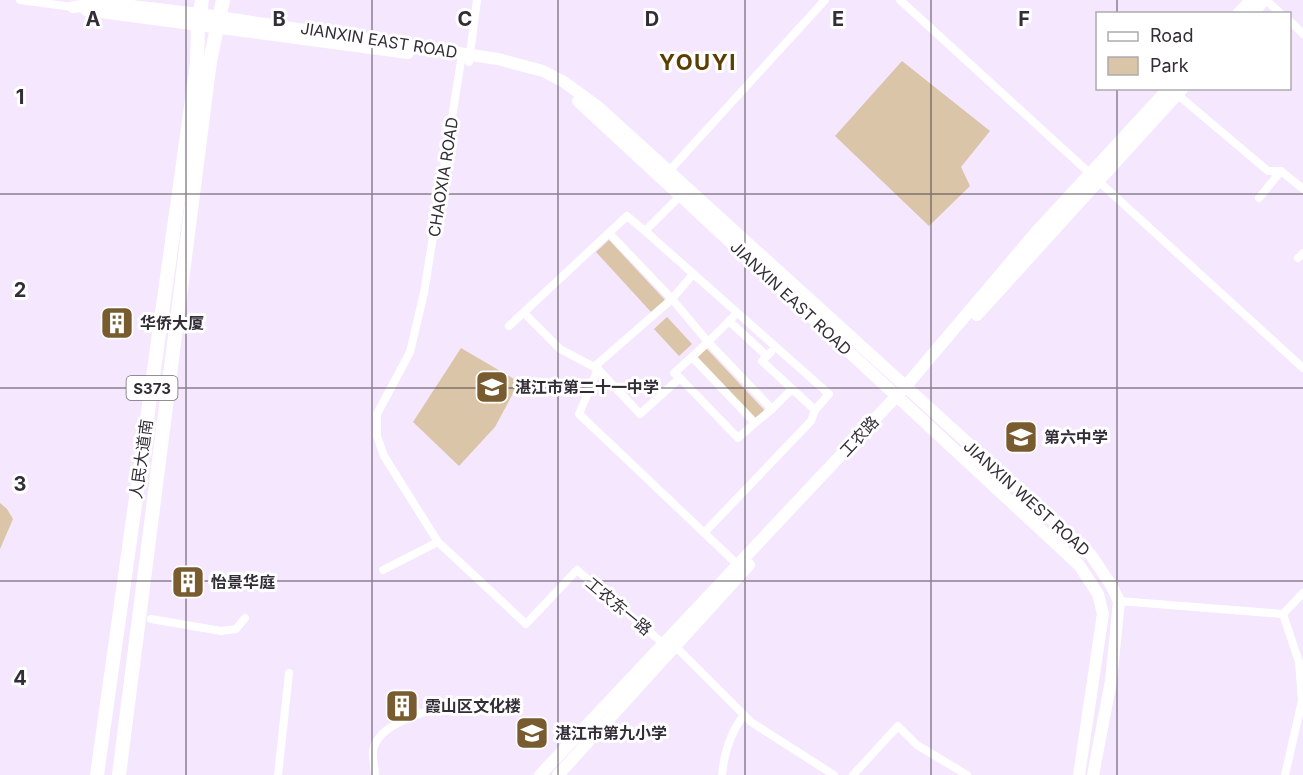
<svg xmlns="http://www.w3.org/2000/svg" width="1303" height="775" font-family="Inter,'Noto Sans SC',sans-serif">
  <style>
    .green { fill: #dbc5a8 }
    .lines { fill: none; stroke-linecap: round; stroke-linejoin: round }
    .street { stroke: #fff; stroke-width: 8 }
    .secondary { stroke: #fff; stroke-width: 12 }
    .primary { stroke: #fff; stroke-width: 14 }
    .grid { fill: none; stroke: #322d36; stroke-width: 1.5; stroke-opacity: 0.55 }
    .labels { text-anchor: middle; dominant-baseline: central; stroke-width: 6; stroke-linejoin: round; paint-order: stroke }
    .shield { fill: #fff; stroke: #706c72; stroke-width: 1.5 }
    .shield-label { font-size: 15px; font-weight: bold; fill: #322d36 }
    .street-label { font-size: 16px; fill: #322d36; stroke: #fff }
    .poi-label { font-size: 16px; font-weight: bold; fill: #322d36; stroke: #fff; text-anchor: start }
    .district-label { font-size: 22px; font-weight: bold; letter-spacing: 1.5px; fill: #5c3d02; stroke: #fff }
    .grid-label { font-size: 20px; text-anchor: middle; font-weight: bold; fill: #322d36; stroke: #fff; stroke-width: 6; stroke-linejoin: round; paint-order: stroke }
  </style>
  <rect width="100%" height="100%" fill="#f5e7fe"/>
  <g class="green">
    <polygon points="902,61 990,131 961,167 970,186 929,226 835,136"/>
    <polygon points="609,240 665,300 651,312 596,252"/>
    <polygon points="667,317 692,344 679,356 654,329"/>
    <polygon points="461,348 519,382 495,427 459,466 413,422"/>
    <polygon points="706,348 766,412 756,421 696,357"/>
    <polygon points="0,503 7,509 13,519 0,549"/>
  </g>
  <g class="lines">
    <g class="street">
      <polyline points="20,0 73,7"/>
      <polyline points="900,0 1303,368"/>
      <polyline points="1266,0 1281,14"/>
      <polyline points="1290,21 1303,34"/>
      <polyline points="461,61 424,293 410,352 377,414 377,436 384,456 438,542 526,624 577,570 666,646"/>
      <polyline points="469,62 477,0"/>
      <polyline points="1178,95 1268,171 1281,171 1303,189"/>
      <polyline points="669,171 825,0"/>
      <polyline points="680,196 645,231 829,394 815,410 762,361 767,356"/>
      <polyline points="1259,198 1281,171"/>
      <polyline points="609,233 672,299 708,342 737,313"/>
      <polyline points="1298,258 1303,253"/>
      <polyline points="524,313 560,349 598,369 579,414 738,565"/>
      <polyline points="729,321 767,356 771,352"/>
      <polyline points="509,326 627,216 645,231"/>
      <polyline points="692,357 708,342 772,409 792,389"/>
      <polyline points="594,367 672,299 693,274"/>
      <polyline points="598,369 640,414 680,378 674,373 692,357 755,423 772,409"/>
      <polyline points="680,378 738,438 755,423"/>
      <polyline points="704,533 811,421 815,410"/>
      <polyline points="383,570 438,542"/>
      <polyline points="1119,601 1283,614 1303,593"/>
      <polyline points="1283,614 1299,662 1302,701 1285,775"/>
      <polyline points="151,619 221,631 236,629 245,618"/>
      <polyline points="675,646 751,722 834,775"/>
      <polyline points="278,775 289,673"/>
      <path d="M375,775c0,-7 -3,-17 -2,-24 4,-26 46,-37 67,-44"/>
      <path d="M722,775c2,-22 8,-42 22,-60"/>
      <polyline points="853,775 898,726 917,745 967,775"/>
    </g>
    <g class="secondary">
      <polyline points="73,7 108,3 199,14 498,59 543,71 564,82 597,106 1091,555 1111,585 1119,601 1111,681 1093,775"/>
      <polyline points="86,10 408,53"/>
      <polyline points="1238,14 1251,0"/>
      <polyline points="1252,14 1264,0"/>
      <polyline points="578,101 1079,565 1098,594 1103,614 1079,775"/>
      <polyline points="977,315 1183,88"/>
      <polyline points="540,775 905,387 1037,231 1169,88"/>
      <polyline points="558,775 749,565"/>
    </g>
    <g class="primary">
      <polyline points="97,775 197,64 198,25 202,0"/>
      <polyline points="119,775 210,61 223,0"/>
    </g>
  </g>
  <path class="grid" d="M186,0v775M372,0v775M558,0v775M745,0v775M931,0v775M1117,0v14M1117,88v687M0,194h1303M0,388h1303M0,581h1303"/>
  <defs>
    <g id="building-square" transform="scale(1.725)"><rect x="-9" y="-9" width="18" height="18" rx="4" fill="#785b2f" stroke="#fff"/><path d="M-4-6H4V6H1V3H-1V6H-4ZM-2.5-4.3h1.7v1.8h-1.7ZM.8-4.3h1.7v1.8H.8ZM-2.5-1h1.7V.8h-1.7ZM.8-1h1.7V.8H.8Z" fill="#fff"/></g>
    <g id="school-square" transform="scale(1.725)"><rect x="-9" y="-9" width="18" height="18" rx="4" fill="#785b2f" stroke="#fff"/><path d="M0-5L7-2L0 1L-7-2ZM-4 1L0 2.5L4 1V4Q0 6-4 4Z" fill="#fff"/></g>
  </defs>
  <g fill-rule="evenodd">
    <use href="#building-square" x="117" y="323"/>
    <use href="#school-square" x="492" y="387"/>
    <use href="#school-square" x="1021" y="437"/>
    <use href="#building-square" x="188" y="582"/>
    <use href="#building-square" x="402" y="706"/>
    <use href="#school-square" x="532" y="733"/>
  </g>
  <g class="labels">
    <rect class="shield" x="126.5" y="376" width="51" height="24" rx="4.5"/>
    <g class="shield-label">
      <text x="152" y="388">S373</text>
    </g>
    <g class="street-label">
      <text transform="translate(379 40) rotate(9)">JIANXIN EAST ROAD</text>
      <text transform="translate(443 177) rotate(-81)">CHAOXIA ROAD</text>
      <text transform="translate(791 298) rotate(43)">JIANXIN EAST ROAD</text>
      <text transform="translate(859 436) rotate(-47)">工农路</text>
      <text transform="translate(141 459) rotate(-82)">人民大道南</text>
      <text transform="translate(1027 498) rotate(42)">JIANXIN WEST ROAD</text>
      <text transform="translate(619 606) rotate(40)">工农东一路</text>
    </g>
    <g class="poi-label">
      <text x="140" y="323">华侨大厦</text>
      <text x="515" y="387">湛江市第二十一中学</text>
      <text x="1044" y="437">第六中学</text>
      <text x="211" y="582">怡景华庭</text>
      <text x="425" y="706">霞山区文化楼</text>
      <text x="555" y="733">湛江市第九小学</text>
    </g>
    <g class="district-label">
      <text x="698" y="62">YOUYI</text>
    </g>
  </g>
  <g class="grid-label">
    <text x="93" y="26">A</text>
    <text x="279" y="26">B</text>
    <text x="465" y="26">C</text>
    <text x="652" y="26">D</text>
    <text x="838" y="26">E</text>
    <text x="1024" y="26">F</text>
    <text x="20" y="104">1</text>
    <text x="20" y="297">2</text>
    <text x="20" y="491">3</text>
    <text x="20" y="685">4</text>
  </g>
  <rect x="1096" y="12" width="195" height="78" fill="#ffffff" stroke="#adabaf" stroke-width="1.5"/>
  <rect x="1108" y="32" width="30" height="9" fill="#ffffff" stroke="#adabaf" stroke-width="1.5"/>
  <text x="1150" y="42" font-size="18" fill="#322d36">Road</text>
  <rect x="1108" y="57" width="30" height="18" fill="#dbc5a8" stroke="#adabaf" stroke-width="1.5"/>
  <text x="1150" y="72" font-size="18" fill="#322d36">Park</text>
</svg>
